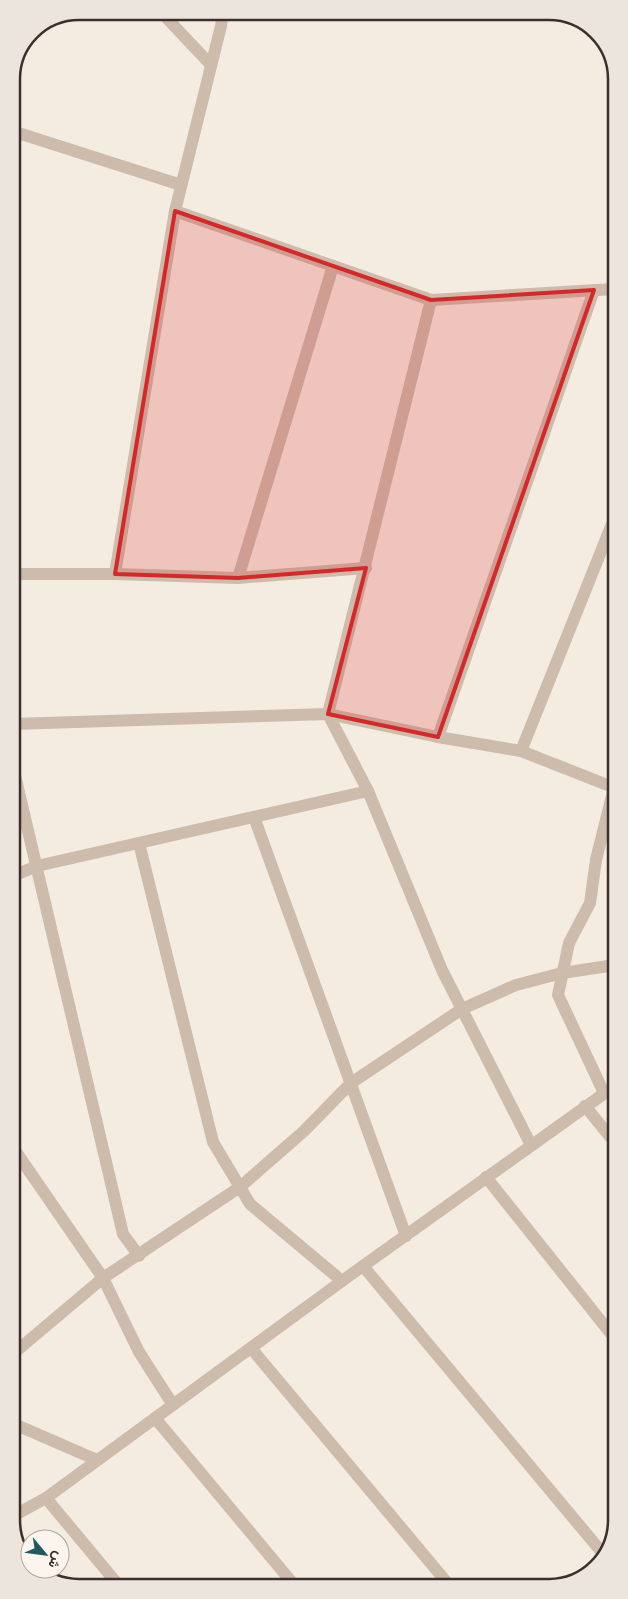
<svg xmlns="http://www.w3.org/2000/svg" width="628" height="1599" font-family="'DM Sans',Vazirmatn,sans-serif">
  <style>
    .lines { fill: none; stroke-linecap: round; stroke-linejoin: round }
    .street { stroke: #cdbbac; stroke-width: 12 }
    .marked { fill: #d62828; fill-opacity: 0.2; stroke: #d62828; stroke-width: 4; stroke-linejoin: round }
    .rim { fill: none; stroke: #3b302b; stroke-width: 2.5 }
  </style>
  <rect width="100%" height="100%" fill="#f4ebe1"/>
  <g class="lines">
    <g class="street">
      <polyline points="160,11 211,65"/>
      <polyline points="12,131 181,185"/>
      <polyline points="175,211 431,300 614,289"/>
      <polyline points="431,300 328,714 368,791 442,970 531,1145"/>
      <polyline points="13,574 115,574 238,578 366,568"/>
      <polyline points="115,574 175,211 221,26 223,11"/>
      <polyline points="238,578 333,266"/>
      <polyline points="13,724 328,714 438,737 521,751 615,788"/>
      <polyline points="438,737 594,290"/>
      <polyline points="521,751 614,519"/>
      <polyline points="13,767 123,1234 139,1256"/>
      <polyline points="254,817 406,1236"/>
      <polyline points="139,843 213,1142 250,1204 342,1281"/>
      <polyline points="13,876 37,866 368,791"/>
      <polyline points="604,1093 558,995 569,943 590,903 596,860 615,784"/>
      <polyline points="585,1106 616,1144"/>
      <polyline points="14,1149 103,1278 139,1352 173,1405"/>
      <polyline points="486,1177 616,1340"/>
      <polyline points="363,1266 605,1556"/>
      <polyline points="251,1348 449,1585"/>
      <polyline points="14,1353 103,1278 240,1187 304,1131 351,1083 462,1009 516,985 562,973 615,965"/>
      <polyline points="155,1418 295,1586"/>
      <polyline points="14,1424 97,1460"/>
      <polyline points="46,1498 120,1587"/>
      <polyline points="15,1515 46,1498 342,1281 616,1085"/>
    </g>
  </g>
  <path class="marked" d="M175,211l256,89 163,-10 -156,447 -110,-23 38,-146 -128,10 -123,-4z"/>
  <path d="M0 0H628V1599H0ZM79 20H549A59 59 0 0 1 608 79V1520A59 59 0 0 1 549 1579H79A59 59 0 0 1 20 1520V79A59 59 0 0 1 79 20Z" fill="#ece5de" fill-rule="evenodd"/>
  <path class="rim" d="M79 20H549A59 59 0 0 1 608 79V1520A59 59 0 0 1 549 1579H79A59 59 0 0 1 20 1520V79A59 59 0 0 1 79 20Z"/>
  <g transform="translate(45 1554) rotate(119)"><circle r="24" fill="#fbf5ee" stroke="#aea6a0"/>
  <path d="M0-4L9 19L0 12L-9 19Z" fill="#1f5a5e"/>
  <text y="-8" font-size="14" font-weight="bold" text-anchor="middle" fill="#3b302b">ش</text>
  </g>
</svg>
